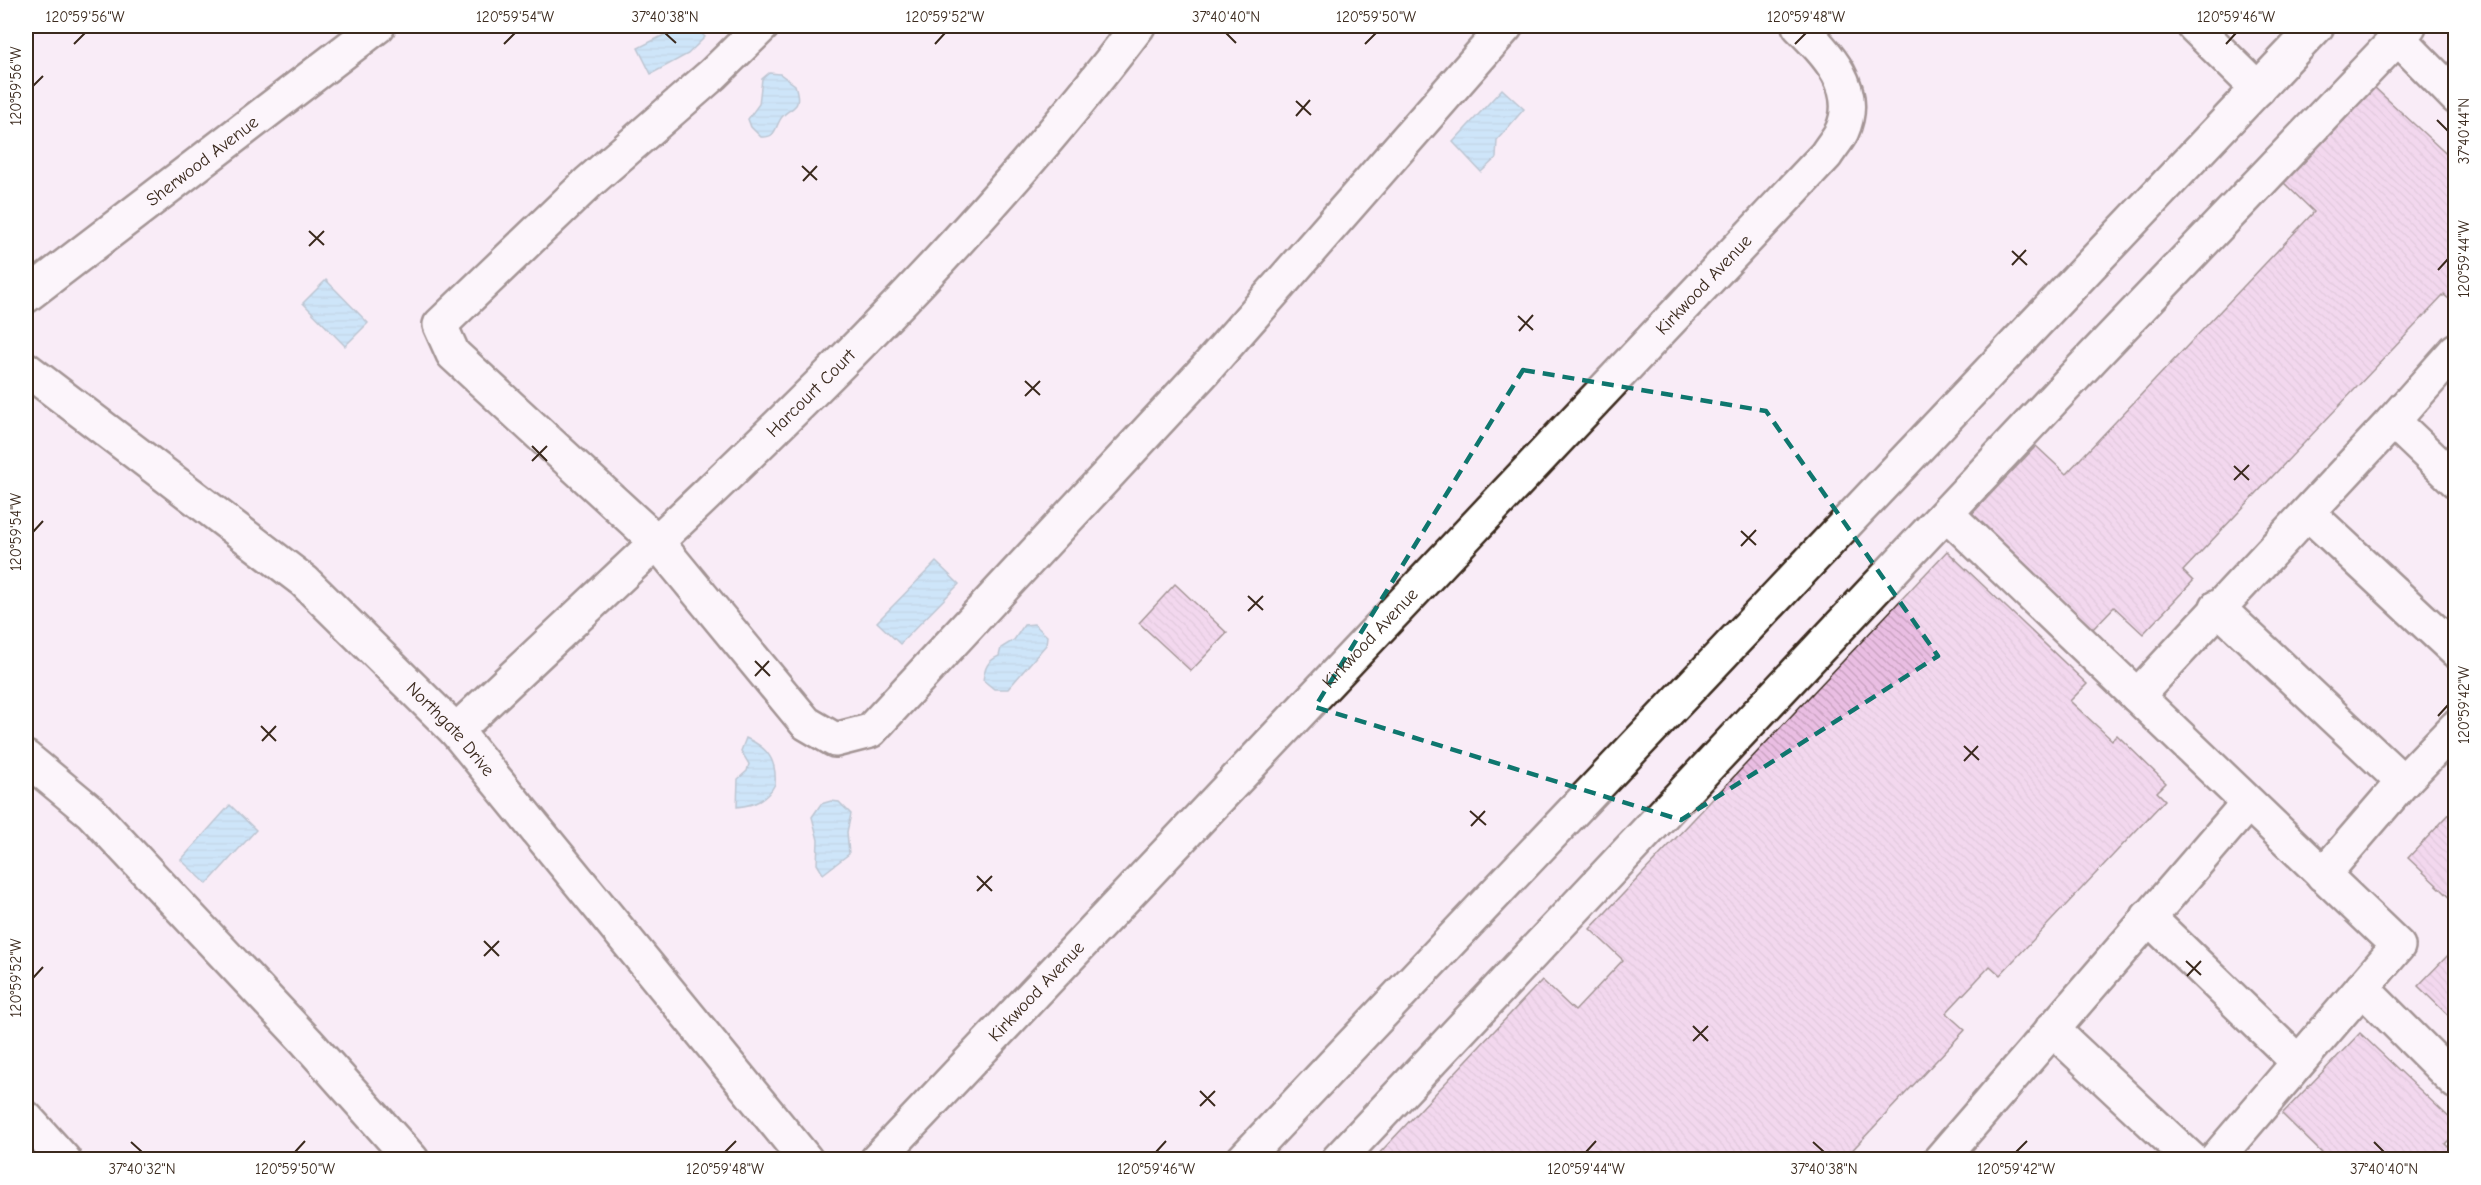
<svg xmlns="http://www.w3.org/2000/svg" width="2481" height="1185" font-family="'Comic Neue',sans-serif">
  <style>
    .water { fill: url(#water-rules); stroke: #7395a3; stroke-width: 1.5 }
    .building { fill: url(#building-back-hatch); stroke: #3b2a1e; stroke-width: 1.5 }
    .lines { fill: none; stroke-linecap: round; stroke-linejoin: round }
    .minor-casing { stroke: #3b2a1e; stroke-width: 38 }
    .minor { stroke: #fff; stroke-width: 33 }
    .marked { fill: none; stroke: #0f766e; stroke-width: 4.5; stroke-dasharray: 12 8; stroke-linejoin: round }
    .ticks { fill: none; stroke: #3b2a1e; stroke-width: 2 }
    .labels { text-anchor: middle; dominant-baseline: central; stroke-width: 6; stroke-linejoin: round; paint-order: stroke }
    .street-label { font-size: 18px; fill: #3b2a1e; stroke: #fff }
    .neatline { fill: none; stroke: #3b2a1e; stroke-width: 2 }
    .ticks-label { font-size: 15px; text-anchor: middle; fill: #3b2a1e }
  </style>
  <defs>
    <pattern id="water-rules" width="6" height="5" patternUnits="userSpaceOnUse" patternTransform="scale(1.5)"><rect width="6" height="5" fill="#99dcfb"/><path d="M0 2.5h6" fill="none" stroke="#85bdd7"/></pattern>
    <pattern id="building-back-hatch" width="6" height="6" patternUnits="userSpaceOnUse" patternTransform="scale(1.5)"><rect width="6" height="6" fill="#eabee3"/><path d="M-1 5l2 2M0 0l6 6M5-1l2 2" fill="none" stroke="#caa3c2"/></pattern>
  </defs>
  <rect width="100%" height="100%" fill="#f9ecf7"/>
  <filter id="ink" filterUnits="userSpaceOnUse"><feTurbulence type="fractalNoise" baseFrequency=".0167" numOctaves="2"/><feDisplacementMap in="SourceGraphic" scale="12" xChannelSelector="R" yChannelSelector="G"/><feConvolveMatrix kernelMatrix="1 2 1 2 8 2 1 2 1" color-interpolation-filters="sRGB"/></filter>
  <g filter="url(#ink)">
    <g class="water">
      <polygon points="675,26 694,26 705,37 688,54 651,74 638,48 666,34"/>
      <path d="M769,73l11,1 15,11c9,28 -7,20 -15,35 -6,11 -5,18 -19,17l-10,-10 -3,-8 11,-15 3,-25z"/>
      <polygon points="1502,89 1524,109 1497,140 1496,158 1481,172 1453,142"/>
      <polygon points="326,280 368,323 345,346 303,303"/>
      <polygon points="936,562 959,584 900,644 877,622"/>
      <path d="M1034,624l13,12 -1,9 -38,44h-14l-11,-9c2,-12 4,-19 16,-24l2,-8 13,-8 10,-15z"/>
      <path d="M746,738c21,9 31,22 29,46 -8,16 -20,21 -38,23l1,-28 9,-8 2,-7 -8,-13z"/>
      <polygon points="831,801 839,802 851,814 847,832 849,854 823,874 817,864 818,840 812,817 821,804"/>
      <polygon points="230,805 256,830 207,884 181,860"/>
    </g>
    <g class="building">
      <polygon points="2373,86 2456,163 2456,305 2444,295 2183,571 2193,581 2143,634 2114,607 2092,630 1971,515 2036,446 2066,474 2314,212 2283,182"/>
      <polygon points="1947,551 2087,684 2070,701 2112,740 2117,735 2166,783 2157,792 2165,800 2000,975 1990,966 1946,1013 1965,1030 1843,1160 1373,1160 1542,980 1575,1011 1623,960 1590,929"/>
      <polygon points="1175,584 1227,633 1191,671 1139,623"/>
      <polygon points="2456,807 2456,903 2408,858"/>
      <polygon points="2456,947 2456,1023 2418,986"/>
      <polygon points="2360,1033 2456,1124 2456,1133 2445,1144 2456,1154 2456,1160 2329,1160 2282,1114"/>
    </g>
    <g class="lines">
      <g class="minor-casing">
        <g id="minor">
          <polyline points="762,26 713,74 589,182 440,325 453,354 656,541 806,723 835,740 870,731 1204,371 1506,26"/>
          <polyline points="2194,26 2258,89"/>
          <polyline points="2397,37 2456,97"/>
          <path id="s1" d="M26,296l352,-270"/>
          <path id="s2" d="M26,369l278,212 152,150 350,429"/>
          <polyline points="2393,421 2456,481"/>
          <polyline points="2308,513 2456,651"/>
          <polyline points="1947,514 2398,946 2215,1160"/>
          <polyline points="2217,607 2403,782"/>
          <polyline points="2137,696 2393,421 2456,350"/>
          <path id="s3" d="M456,731c237,-225 484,-443 682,-705"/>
          <polyline points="26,758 91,812 307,1042 412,1160"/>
          <polyline points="2323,875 2403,782 2456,727"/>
          <polyline points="2148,917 2298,1062"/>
          <polyline points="2362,988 2456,1082"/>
          <polyline points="2052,1029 2192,1160"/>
          <polyline points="26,1118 64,1160"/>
          <path id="s4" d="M877,1160l949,-1005c5,-8 12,-16 16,-24 19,-43 -15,-77 -43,-105"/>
          <polyline points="1243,1160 2317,26"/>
          <polyline points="1338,1160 2093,357 2409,26"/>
          <polyline points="1940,1160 2248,803"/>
        </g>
      </g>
      <use href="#minor" class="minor"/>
    </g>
  </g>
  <path d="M0 0H2481V1185H0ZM1523,370l243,41 172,245 -257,164 -366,-113z" fill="#f9ecf7" fill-opacity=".55" fill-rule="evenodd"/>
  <path class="marked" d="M1523,370l243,41 172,245 -257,164 -366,-113z"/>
  <path class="ticks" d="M665,33l11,10M1226,33l10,10M74,44l11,-11M504,44l11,-11M935,44l10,-11M1365,44l11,-11M1795,44l11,-11M2226,44l10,-11M33,86l10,-10M1296,101l15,14M1296,116l14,-16M2437,120l11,11M802,166l15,14M803,181l14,-15M309,231l15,14M309,246l15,-15M2012,251l15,14M2012,265l14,-15M2438,270l10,-11M1518,316l15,14M1519,331l14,-16M1025,381l15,14M1025,396l15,-15M532,446l15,15M532,461l15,-15M2234,466l15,14M2234,480l15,-15M1741,531l15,14M33,532l10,-11M1741,546l15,-16M1248,596l15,14M1248,611l15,-15M755,661l15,15M755,676l14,-15M2438,716l10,-11M261,726l15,15M262,741l14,-15M1964,746l15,14M1964,761l14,-15M1470,811l16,14M1471,826l14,-15M977,876l15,15M977,891l15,-15M484,941l15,15M484,956l15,-15M2186,961l15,14M2187,976l14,-15M33,978l10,-11M1693,1026l15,15M1693,1041l15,-15M1200,1091l15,15M1200,1106l15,-15M131,1142l11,10M1813,1142l11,10M2374,1142l10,10M295,1152l10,-11M725,1152l11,-11M1156,1152l10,-11M1586,1152l10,-11M2016,1152l11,-11"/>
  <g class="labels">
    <g class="street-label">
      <text stroke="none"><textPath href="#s1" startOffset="222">Sherwood Avenue</textPath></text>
      <text stroke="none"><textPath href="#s4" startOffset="1204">Kirkwood Avenue</textPath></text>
      <text stroke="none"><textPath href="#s3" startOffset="490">Harcourt Court</textPath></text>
      <text stroke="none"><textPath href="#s4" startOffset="718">Kirkwood Avenue</textPath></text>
      <text stroke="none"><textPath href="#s2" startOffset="558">Northgate Drive</textPath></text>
      <text stroke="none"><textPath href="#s4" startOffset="232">Kirkwood Avenue</textPath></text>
    </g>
  </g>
  <rect width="2481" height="1185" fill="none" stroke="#fff" stroke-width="66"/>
  <rect x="33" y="33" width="2415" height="1119" class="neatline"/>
  <g class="ticks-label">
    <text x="85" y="22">120°59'56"W</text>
    <text x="515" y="22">120°59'54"W</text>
    <text x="665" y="22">37°40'38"N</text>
    <text x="945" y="22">120°59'52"W</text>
    <text x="1226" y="22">37°40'40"N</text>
    <text x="1376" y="22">120°59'50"W</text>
    <text x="1806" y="22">120°59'48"W</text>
    <text x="2236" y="22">120°59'46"W</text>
    <text transform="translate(16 86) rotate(-90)" y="5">120°59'56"W</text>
    <text transform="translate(2464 131) rotate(-90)" y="5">37°40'44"N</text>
    <text transform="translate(2464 259) rotate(-90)" y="5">120°59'44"W</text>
    <text transform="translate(16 532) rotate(-90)" y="5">120°59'54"W</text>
    <text transform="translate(2464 705) rotate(-90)" y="5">120°59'42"W</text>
    <text transform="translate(16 978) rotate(-90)" y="5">120°59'52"W</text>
    <text x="142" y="1174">37°40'32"N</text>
    <text x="295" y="1174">120°59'50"W</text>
    <text x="725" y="1174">120°59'48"W</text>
    <text x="1156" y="1174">120°59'46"W</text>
    <text x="1586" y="1174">120°59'44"W</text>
    <text x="1824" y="1174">37°40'38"N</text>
    <text x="2016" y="1174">120°59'42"W</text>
    <text x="2384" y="1174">37°40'40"N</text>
  </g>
</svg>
